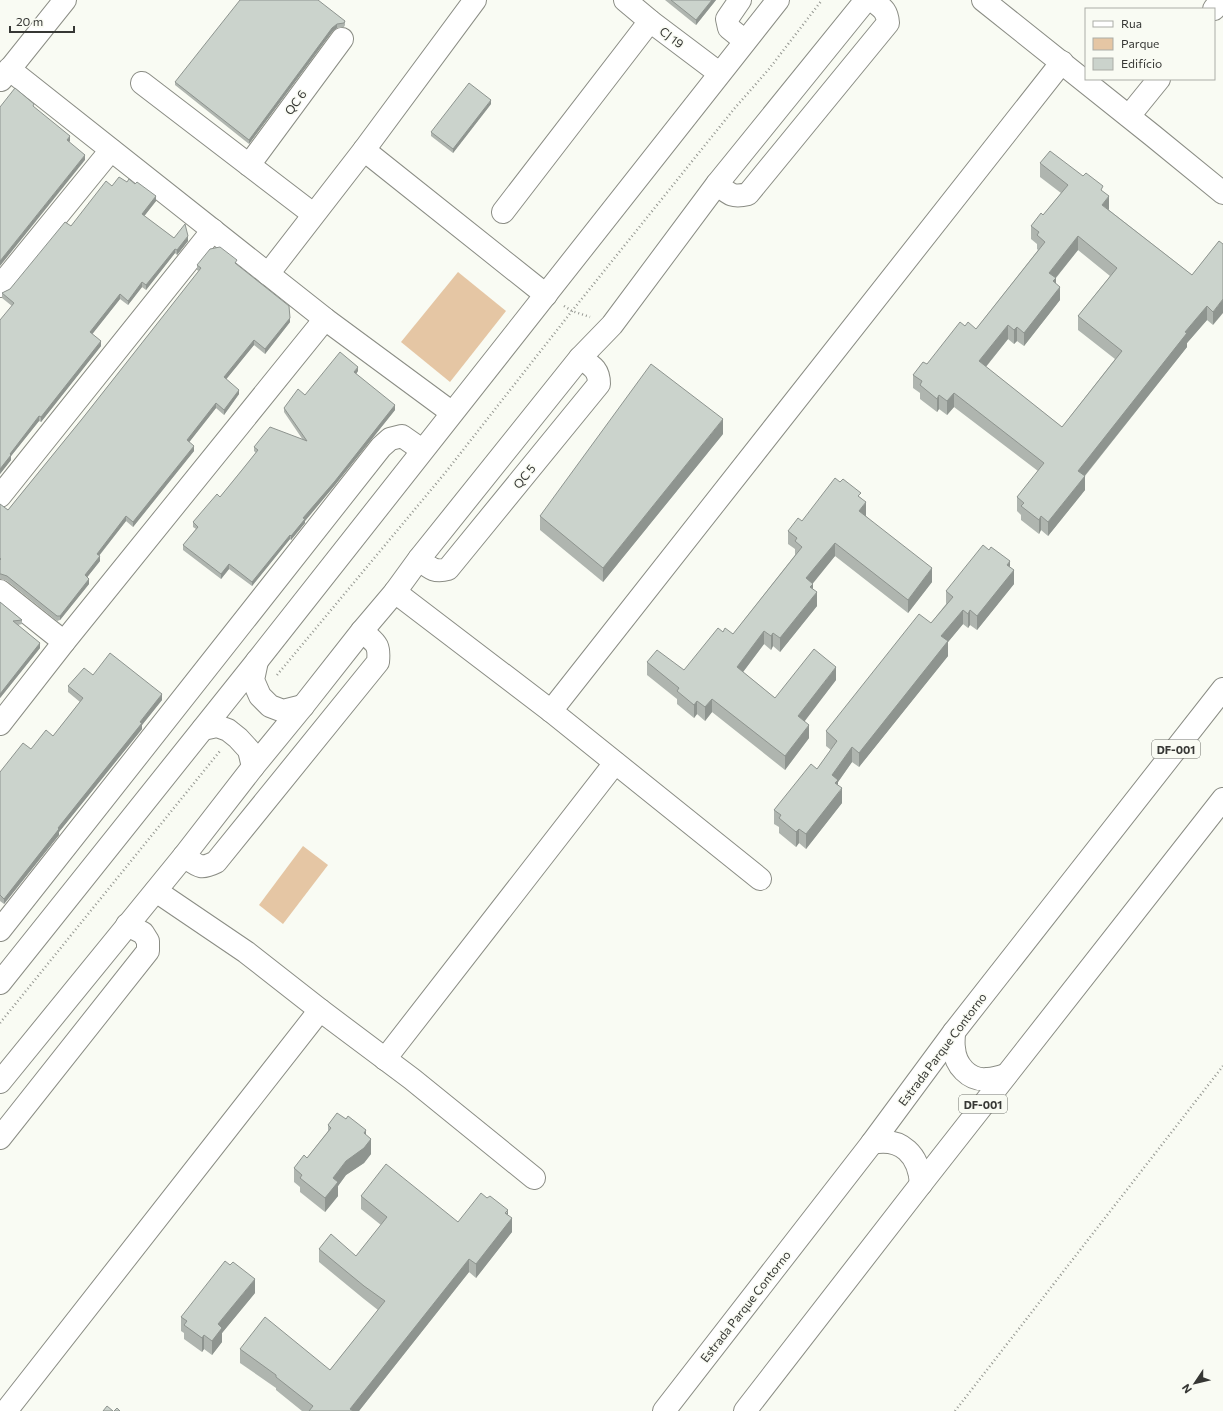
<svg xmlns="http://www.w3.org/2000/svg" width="1223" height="1411" font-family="Commissioner,sans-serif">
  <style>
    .green { fill: #e5c6a4 }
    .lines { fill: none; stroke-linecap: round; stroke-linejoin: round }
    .minor-casing { stroke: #8b8d85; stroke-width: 24 }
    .major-casing { stroke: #8b8d85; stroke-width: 24 }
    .highway-casing { stroke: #8b8d85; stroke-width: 24 }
    .path { stroke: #949690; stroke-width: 2.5; stroke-dasharray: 1 3; stroke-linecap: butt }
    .minor { stroke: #fff; stroke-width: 22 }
    .major { stroke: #fff; stroke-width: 22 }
    .highway { stroke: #fff; stroke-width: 22 }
    .wall { fill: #afb5af; fill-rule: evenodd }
    .shaded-wall { fill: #8e948f }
    .building { fill: #cbd3cc; stroke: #8e948f; fill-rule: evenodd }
    .labels { text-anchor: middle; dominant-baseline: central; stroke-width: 3; stroke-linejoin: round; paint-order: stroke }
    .shield { fill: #f9fbf3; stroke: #70726d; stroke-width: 1 }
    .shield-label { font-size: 11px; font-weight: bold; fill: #363734 }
    .street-label { font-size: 12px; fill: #363734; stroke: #f9fbf3 }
  </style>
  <rect width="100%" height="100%" fill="#f9fbf3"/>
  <g class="green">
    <polygon points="458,272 506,311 450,382 401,342"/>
    <polygon points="303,846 328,865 283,924 259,905"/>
  </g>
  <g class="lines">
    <g class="minor-casing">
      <g id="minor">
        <polyline points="625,0 650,21 719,73"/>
        <polyline points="740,0 727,19 729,28 745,41"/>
        <polyline points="983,0 1152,135 1223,193"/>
        <polyline points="1214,9 1221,0"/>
        <polyline points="9,69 325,319 451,412"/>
        <polyline points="1,80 65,0"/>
        <polyline points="142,83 313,214"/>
        <polyline points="1129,116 1159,79"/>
        <polyline points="364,150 546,295"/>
        <polyline points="249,165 342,39"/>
        <path d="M717,184c12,10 15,14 31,10l140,-171c-1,-13 -6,-15 -16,-23"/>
        <polyline points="503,212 650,21"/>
        <polyline points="268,274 364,150 475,0"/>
        <polyline points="0,286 111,150"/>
        <polyline points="0,496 213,230"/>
        <path d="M419,559c11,9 15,14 29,10l151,-185c0,-15 -7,-18 -19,-26"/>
        <polyline points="0,591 64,642"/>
        <polyline points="395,592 551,711 760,879"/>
        <polyline points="551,711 1062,62"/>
        <polyline points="0,724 64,642 325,319"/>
        <path d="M184,856c14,10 16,14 32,6l162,-200c2,-19 -3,-19 -16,-31"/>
        <polyline points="156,891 246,952 320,1010 412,1079 534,1178"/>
        <polyline points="0,930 381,447 390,439 402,436 422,450"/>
        <polyline points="385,1059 615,763"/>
        <polyline points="0,1138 148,951 148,941 143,933 127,925"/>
        <polyline points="6,1411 320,1010"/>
      </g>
    </g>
    <g class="major-casing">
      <g id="major">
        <polyline points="257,661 253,680 260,696 270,706 283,711 303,706"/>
        <polyline points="203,729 217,726 228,730 238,738 249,750 253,767"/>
        <polyline points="0,983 257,661 778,0"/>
        <polyline points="0,1082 184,856 253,767 303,706 362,631 395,592 419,559 580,358 612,325 717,184 866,0"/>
      </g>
    </g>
    <g class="highway-casing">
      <g id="highway">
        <path d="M954,1032c0,5 -1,11 0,16 1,17 15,33 33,31 6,0 13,-2 19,-4"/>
        <path d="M872,1143c30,-6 47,12 49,41"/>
        <polyline points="664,1411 872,1143 954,1032 1223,689"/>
        <polyline points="745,1411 921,1184 1223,799"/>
      </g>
    </g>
    <g class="path">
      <polyline points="564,306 572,311 590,317"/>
      <polyline points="277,675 445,473 572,311 734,109 769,69 822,0"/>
      <polyline points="0,1023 220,751"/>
      <polyline points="955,1411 1223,1066"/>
    </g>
    <use href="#minor" class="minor"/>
    <use href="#major" class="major"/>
    <use href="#highway" class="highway"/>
  </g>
  <g class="wall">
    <polygon points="665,0 716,0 696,25"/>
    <polygon points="345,21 345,25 344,27 337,28 332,32 249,144 175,85 175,82"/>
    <polygon points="491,104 453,153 431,136 431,132"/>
    <path d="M1040,163l63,29 6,18 83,65 27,-34 -6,84 -6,-5 -20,23v4l-102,129v14l-37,46 -7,-6 -2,4 -18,-14v-5l-4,-4v-14l21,-26 -84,-64 -7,8 -8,-6 -2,3 -17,-13v-6l-7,-5v-13l14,-11 38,-38 11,3 62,-79 -1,-1v-5l-6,-5v-13l12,-11 18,-22 -21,-16zM1078,250l32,26 -32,40v14l37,29 -53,68 -76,-60 22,-28 6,5 3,-3 7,5 36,-46 -4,-16v-6z"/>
    <polygon points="127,182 156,201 144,216 174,238 188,241 177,255 175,253 146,290 142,287 128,305 120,299 92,334 101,346 41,422 39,421 11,456 11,460 0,474 12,306 2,298 2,293 10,289 71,226 112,186"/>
    <polygon points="197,265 237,265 290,322 265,354 254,345 226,379 239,394 224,415 216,408 189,442 194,451 133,527 126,521 99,556 100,561 87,577 89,584 60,620 57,621 7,581 1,579 0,579 0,504 8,510 82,419 199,271 197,270"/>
    <polygon points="358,371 356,374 395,410 335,485 305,521 305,523 291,540 290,539 252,586 229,569 221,579 183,550 183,545 196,529 193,527 193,522 220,497 242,470 256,453 254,451 254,447 303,440 284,412 284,408 305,395"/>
    <polygon points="723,434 603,582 540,530 540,516"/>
    <polygon points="840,482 861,498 866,516 932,582 908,613 835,556 812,583 813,589 817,606 780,652 773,646 771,650 764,644 743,672 775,698 836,680 804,721 809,738 785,770 712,712 705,721 697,714 694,718 677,704 677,699 647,675 647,662 684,670 723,632 733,634 795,555 795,549 788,544 788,531 802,521"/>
    <polygon points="1010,567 1014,584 977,630 970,625 968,628 963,624 948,642 948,656 859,767 852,762 838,782 838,785 842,803 806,849 799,843 796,847 779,833 779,827 774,824 774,810 817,769 831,750 826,746 826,731 931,623 946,604 946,591"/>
    <polygon points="0,602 22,620 22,624 18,625 40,648 0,698"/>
    <polygon points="68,686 162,700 142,725 142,729 59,832 59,835 4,904 0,901 0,772 31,749 53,736 80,702 68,692"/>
    <polygon points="328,1125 366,1135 371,1154 364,1163 346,1175 338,1186 338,1196 325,1212 300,1192 300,1187 294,1182 294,1168 307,1158 328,1131"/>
    <polygon points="361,1196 458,1222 508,1215 512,1232 476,1278 469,1272 359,1411 302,1411 276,1390 276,1388 240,1363 240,1349 330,1370 378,1310 364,1299 319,1262 319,1249 356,1256 381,1225 361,1209"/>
    <polygon points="255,1293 222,1333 222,1342 212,1355 204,1349 202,1352 184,1339 184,1333 181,1331 181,1317"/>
  </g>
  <g class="shaded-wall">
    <polygon points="712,0 716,0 696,25 696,20"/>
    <polygon points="337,24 337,28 332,32 249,144 249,140 332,28"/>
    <polygon points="491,100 491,104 453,153 453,149"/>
    <polygon points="70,136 70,141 67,145 67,140"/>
    <polygon points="85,155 85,160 0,266 0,261"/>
    <polygon points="156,196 156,201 142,219 142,214"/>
    <polygon points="1109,196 1109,210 1102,205"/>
    <polygon points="188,236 188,241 177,255 177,250"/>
    <polygon points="1078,236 1078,250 1049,286 1049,273"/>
    <polygon points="175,249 175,253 146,290 146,285"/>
    <polygon points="1056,278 1056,292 1060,287 1060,300 1024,346 1024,333 1053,281"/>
    <polygon points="142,282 142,287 128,305 128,301"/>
    <polygon points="120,294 120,299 90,337 90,332"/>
    <polygon points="1223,299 1223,313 1213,325 1213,312"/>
    <polygon points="1207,306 1207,320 1187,343 1187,347 1078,484 1078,471 1185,332"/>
    <polygon points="290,318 290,322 265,354 265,349"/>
    <polygon points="1008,325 1008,339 979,375 979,361"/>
    <polygon points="1017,327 1017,341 1014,344 1014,330"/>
    <polygon points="254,340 254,345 224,382 224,377"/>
    <polygon points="101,341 101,346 41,422 41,417"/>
    <polygon points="358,367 358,371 354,377 354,372"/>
    <polygon points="239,390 239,394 224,415 224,410"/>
    <polygon points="954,393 954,407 947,415 947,401"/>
    <polygon points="939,395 939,409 937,412 937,399"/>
    <polygon points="216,403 216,408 187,445 187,440"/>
    <polygon points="395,405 395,410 335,485 305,521 305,523 291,540 291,536 303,518"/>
    <polygon points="39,416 39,421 11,456 11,460 0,474 0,469 10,454"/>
    <polygon points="723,419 723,434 603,582 603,568"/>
    <polygon points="194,446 194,451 133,527 133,522"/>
    <polygon points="1085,476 1085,490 1048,536 1048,522"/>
    <polygon points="866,502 866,516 859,524 859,511"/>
    <polygon points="126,516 126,521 97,558 97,554"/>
    <polygon points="1041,516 1041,530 1039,534 1039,520"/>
    <polygon points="290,535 290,539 252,586 252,582"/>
    <polygon points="835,543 835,556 806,592 806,578"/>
    <polygon points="100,556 100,561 85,580 85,575"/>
    <polygon points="1010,561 1010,575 1014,570 1014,584 977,630 977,616 1007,565"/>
    <polygon points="229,564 229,569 221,579 221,574"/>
    <polygon points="932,568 932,582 908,613 908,600"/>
    <polygon points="89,579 89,584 60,620 60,616"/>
    <polygon points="813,584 813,597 810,587"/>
    <polygon points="817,592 817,606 780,652 780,638"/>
    <polygon points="963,610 963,624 948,642 948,656 859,767 859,753 941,636"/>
    <polygon points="970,610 970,625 968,628 968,614"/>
    <polygon points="764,631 764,644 737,680 737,667"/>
    <polygon points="773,633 773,646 771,650 771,636"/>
    <polygon points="40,643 40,648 0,698 0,694"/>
    <polygon points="836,667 836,680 798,730 798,716"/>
    <polygon points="162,694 162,700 142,725 142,729 59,832 59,835 4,904 4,899 58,828"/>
    <polygon points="712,699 712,712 705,721 705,707"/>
    <polygon points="697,701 697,714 694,718 694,705"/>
    <polygon points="809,725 809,738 785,770 785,756"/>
    <polygon points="852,747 852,762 838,782 838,794 842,788 842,803 806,849 806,834 832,775"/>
    <polygon points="799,829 799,843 796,847 796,832"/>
    <polygon points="366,1130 366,1144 364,1133"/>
    <polygon points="371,1139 371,1154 364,1163 346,1175 338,1186 338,1196 325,1212 325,1198 333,1178 346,1161"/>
    <polygon points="508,1210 508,1223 512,1218 512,1232 476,1278 476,1264"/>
    <polygon points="469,1259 469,1272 359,1411 350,1411 350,1409 391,1356"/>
    <polygon points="255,1279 255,1293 222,1333 222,1342 212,1355 212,1341 218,1324"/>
    <polygon points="204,1335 204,1349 202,1352 202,1338"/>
  </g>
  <g class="building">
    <polygon points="240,0 318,0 345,21 344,23 337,24 332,28 249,140 175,82"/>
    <polygon points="671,0 712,0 696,20"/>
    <polygon points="469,83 491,100 453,149 431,132"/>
    <polygon points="15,88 34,104 33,106 70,136 67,140 85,155 0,261 0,107"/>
    <path d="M1050,151l33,25 3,-3 17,13 -2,4 8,6 -7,9 90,70 27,-34 4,3v55l-10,13 -6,-6 -22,26 2,1 -109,138 7,5 -37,46 -7,-6 -2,4 -18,-14 3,-3 -7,-6 27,-34 -90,-70 -7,8 -8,-6 -2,4 -17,-14 2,-4 -9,-6 10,-13 4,2 33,-42 5,4 3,-4 8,7 69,-87 -8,-7 2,-3 -8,-6 10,-13 2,2 25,-30 -28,-22zM1078,236l39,32 -39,48 44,35 -60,76 -83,-66 29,-36 6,5 3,-3 7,6 36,-46 -7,-6 3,-3 -7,-5z"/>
    <polygon points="119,177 127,182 129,179 135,184 137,182 156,196 142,214 174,238 185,224 188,236 177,250 175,249 146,285 142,282 128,301 120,294 90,332 101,341 41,417 39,416 10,454 11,455 0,469 0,320 14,303 2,293 10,289 65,222 71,226 106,181 112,186"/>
    <polygon points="220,247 237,260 235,263 289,306 290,318 265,349 254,340 224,377 239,390 224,410 216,403 187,440 194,446 133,522 126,516 97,554 100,556 85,575 89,579 60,616 57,616 7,576 1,574 0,574 0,560 1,559 0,558 0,504 8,510 82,419 201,268 197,265 210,249"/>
    <polygon points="340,352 358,367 354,372 395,405 335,481 303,518 305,519 291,536 290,535 252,582 229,564 221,574 183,545 198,527 193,522 217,494 220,497 242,470 258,450 254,447 270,427 307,441 284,408 298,389 305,395"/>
    <polygon points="651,364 723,419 603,568 540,516"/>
    <polygon points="835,478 840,482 843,479 861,493 858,496 866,502 859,511 932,568 908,600 835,543 806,578 813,584 810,587 817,592 780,638 773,633 771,636 764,631 737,667 775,698 814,649 836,667 798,716 809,725 785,756 712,699 705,707 697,701 694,705 677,691 679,688 647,662 657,650 684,670 718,628 723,632 725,628 733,634 802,547 795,541 797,538 788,531 798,518 802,521"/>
    <polygon points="983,545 989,550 991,547 1010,561 1007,565 1014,570 977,616 970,610 968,614 963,610 941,636 948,641 859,753 852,747 832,775 838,780 835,783 842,788 806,834 799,829 796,832 779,818 781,815 774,810 811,764 817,769 837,741 826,731 919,614 931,623 953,597 946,591"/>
    <polygon points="0,602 22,620 13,621 40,643 0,694"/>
    <polygon points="110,653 162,694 140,722 142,723 58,828 59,829 4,899 0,895 0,772 23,743 31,749 46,730 53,736 83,698 68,686 84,668 93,675"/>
    <polygon points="337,1113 346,1119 348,1116 366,1130 364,1133 371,1139 364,1148 346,1161 333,1178 338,1182 325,1198 300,1178 302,1175 294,1168 304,1155 307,1158 331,1128 328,1125"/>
    <polygon points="386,1164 458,1222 481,1193 487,1198 490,1196 508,1210 505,1213 512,1218 476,1264 469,1259 350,1409 353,1411 309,1411 313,1406 276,1377 276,1375 240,1349 265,1317 330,1370 385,1301 364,1286 319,1249 331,1234 356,1256 387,1217 361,1196"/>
    <polygon points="225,1261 230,1265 233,1262 255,1279 218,1324 222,1328 212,1341 204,1335 202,1338 184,1325 187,1321 181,1317"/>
    <polygon points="107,1406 113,1411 103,1411"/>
    <polygon points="117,1408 120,1411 114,1411"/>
  </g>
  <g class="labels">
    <g class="shield">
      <rect x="1152" y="740" width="48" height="18" rx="3"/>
      <rect x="959" y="1095" width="48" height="18" rx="3"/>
    </g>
    <g class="shield-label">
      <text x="1176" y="749">DF-001</text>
      <text x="983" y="1104">DF-001</text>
    </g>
    <g class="street-label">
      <text transform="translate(672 37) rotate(37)">CJ 19</text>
      <text transform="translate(295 102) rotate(-54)">QC 6</text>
      <text transform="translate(524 476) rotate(-51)">QC 5</text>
      <text transform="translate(942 1049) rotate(-53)">Estrada Parque Contorno</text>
      <text transform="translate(745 1306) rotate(-52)">Estrada Parque Contorno</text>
    </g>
  </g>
  <rect x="1085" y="8" width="130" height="72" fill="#f9fbf3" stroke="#abada7"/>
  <rect x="1093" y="21" width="20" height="6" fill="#ffffff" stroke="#abada7"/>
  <text x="1121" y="28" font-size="12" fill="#363734">Rua</text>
  <rect x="1093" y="38" width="20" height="12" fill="#e5c6a4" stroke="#abada7"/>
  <text x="1121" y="48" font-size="12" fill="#363734">Parque</text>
  <rect x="1093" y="58" width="20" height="12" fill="#cbd3cc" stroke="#abada7"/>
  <text x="1121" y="68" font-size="12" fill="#363734">Edifício</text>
  <g transform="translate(1195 1383) rotate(235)" stroke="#f9fbf3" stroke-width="3" paint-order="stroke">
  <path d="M0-3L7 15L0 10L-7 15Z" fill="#363734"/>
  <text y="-6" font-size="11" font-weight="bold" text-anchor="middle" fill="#363734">N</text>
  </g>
  <path d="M10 26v6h64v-6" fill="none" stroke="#363734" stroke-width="2"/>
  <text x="16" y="26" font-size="12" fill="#363734" stroke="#f9fbf3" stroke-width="3" paint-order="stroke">20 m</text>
</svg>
